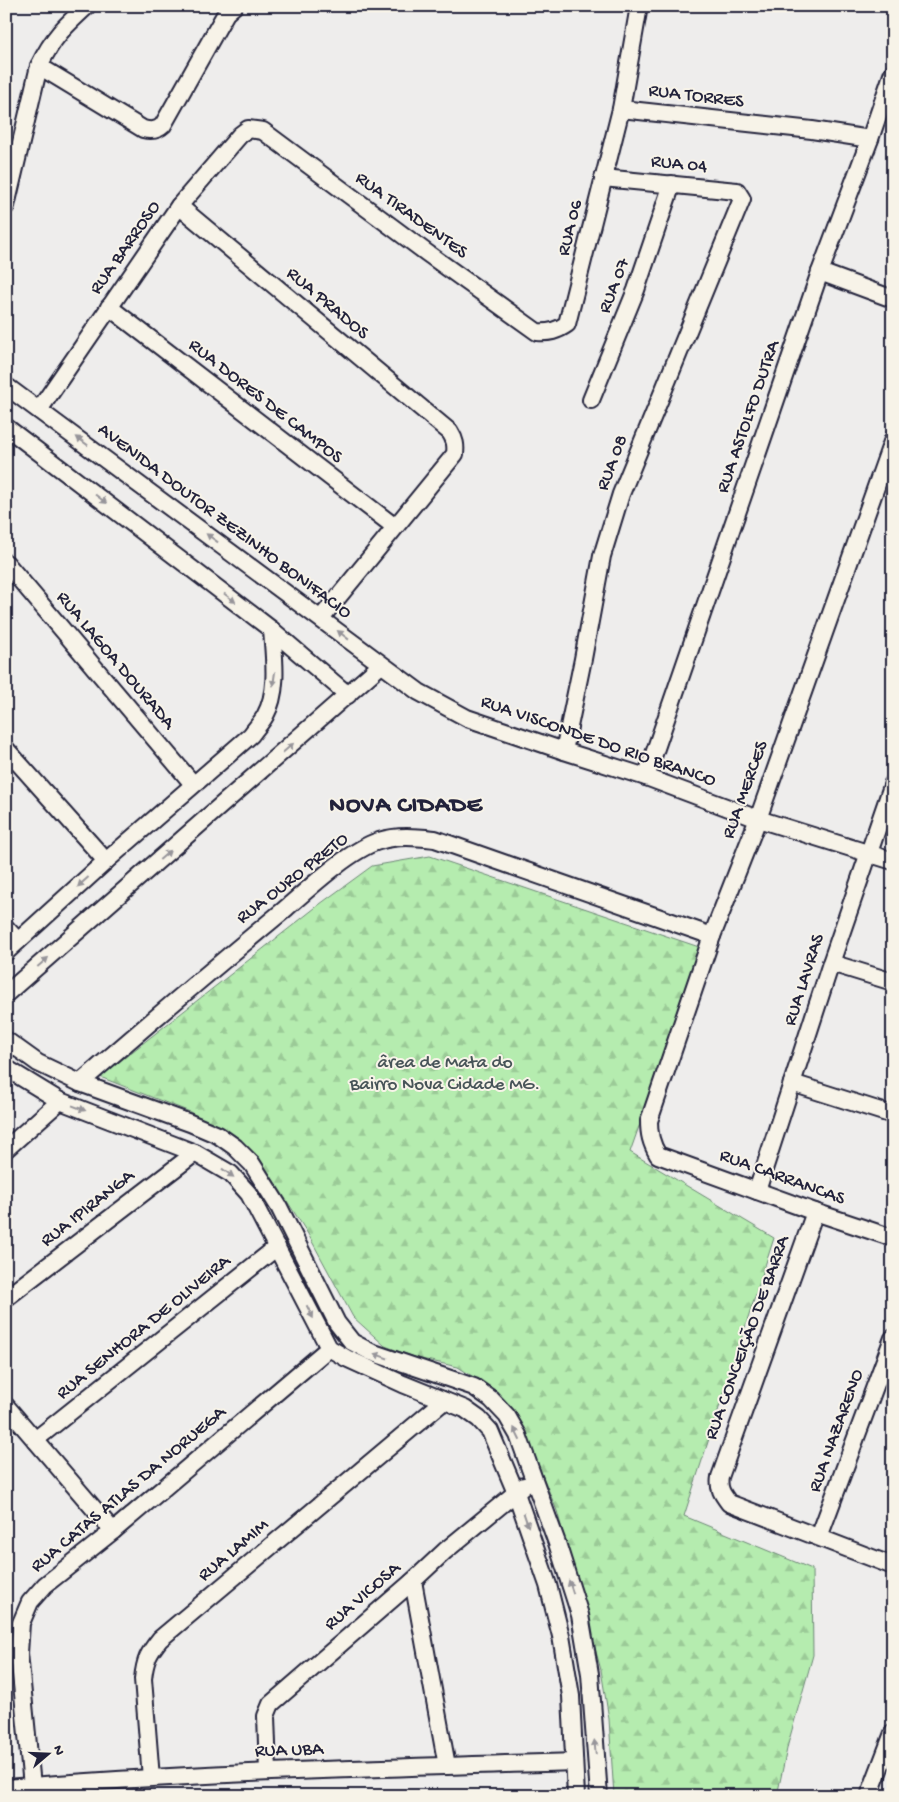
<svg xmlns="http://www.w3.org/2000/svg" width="899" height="1802" font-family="'Gochi Hand',sans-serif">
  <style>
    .forest { fill: url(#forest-firs); stroke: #6c8775 }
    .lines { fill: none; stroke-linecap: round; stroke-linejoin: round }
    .minor-casing { stroke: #22223b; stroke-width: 20 }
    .minor { stroke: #f7f3e8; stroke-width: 16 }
    .oneway { fill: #97959a }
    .labels { text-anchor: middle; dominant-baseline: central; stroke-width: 4; stroke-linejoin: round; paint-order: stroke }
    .street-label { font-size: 19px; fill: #22223b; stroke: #f7f3e8 }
    .park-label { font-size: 19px; fill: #475458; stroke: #f7f3e8 }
    .district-label { font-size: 24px; font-weight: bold; letter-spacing: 1px; fill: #22223b; stroke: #f7f3e8 }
  </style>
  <defs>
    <pattern id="forest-firs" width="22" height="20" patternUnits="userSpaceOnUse" patternTransform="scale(1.25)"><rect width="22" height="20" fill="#b5ecaf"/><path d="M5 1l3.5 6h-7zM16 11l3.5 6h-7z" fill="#9bca97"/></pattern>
  </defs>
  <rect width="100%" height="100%" fill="#eeedec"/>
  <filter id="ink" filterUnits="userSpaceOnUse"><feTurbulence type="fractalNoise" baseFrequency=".02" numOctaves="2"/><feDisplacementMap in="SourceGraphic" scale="10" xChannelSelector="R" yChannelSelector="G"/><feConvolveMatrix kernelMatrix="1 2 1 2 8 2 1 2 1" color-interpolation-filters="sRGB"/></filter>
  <g filter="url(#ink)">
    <polygon class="forest" points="430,856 702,948 630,1152 774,1238 684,1516 812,1569 813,1655 788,1744 777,1796 614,1796 609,1719 601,1670 557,1511 524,1430 502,1400 486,1385 458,1367 417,1358 385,1346 353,1317 308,1234 259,1157 190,1112 100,1077 320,904 372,866"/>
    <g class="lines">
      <g class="minor-casing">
        <g id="minor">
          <path d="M39,66l104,63c8,2 14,2 20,-4l63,-112 8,-7"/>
          <polyline points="621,109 812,130 870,139"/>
          <path d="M6,206l33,-140c14,-29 25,-39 48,-60"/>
          <path d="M179,206l271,226c5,8 6,13 5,22l-134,164"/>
          <polyline points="820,272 893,299"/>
          <polyline points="109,307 395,527"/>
          <polyline points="6,386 419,692 467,718 564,751 646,777 758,819 893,861"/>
          <polyline points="591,400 636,290 672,184"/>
          <path d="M39,410l140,-204 61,-71 8,-6 15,2 164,122 110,79c12,1 20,-1 30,-8l54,-215 18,-103"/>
          <polyline points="6,427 272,630 348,695"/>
          <path d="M893,439l-135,380 -46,117 -63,185c0,13 2,22 9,34l157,57 78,26"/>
          <polyline points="6,563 193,784"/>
          <polyline points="6,749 106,861"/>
          <polyline points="564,751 583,659 602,556 621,494 742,199 737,191 603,178"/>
          <polyline points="646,777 820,272 870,139 893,72"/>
          <polyline points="6,928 18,941"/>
          <path d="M6,952l100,-91 145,-126c4,-6 10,-12 14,-19 14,-25 9,-58 7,-86"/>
          <polyline points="831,963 893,982"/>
          <polyline points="6,994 381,665"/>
          <polyline points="6,1040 38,1063 80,1083 190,1123 218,1135 235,1147 252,1164 279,1207 337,1323 352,1342 371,1352 474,1387 491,1399 507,1416 518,1435 533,1477 557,1543 580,1615 590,1674 599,1796"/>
          <polyline points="6,1068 60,1101 195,1153 231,1174 249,1194 329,1348 346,1358 403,1384 465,1409 479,1419 490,1431 516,1493 548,1585 561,1636 571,1696 576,1796"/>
          <path d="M80,1083c68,-59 135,-116 204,-173 23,-20 67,-61 95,-69 19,-6 37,-4 56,-2l277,97"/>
          <polyline points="792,1083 893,1115"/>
          <polyline points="6,1149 60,1101"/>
          <polyline points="757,1191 831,963 893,783"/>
          <path d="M815,1212l-95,265c-2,11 2,17 9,26l164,63"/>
          <polyline points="6,1298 195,1153"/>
          <polyline points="6,1406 113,1531"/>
          <polyline points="35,1440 277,1247"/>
          <polyline points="819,1537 893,1338"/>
          <polyline points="413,1581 447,1766"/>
          <polyline points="268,1772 266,1716 271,1704 413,1581 445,1551 524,1486"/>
          <path d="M151,1778l-8,-99c2,-19 5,-25 17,-40l284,-238"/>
          <polyline points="32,1786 19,1653 21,1623 30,1602 45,1585 113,1531 329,1348"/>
          <path d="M6,1788c189,-16 378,-20 568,-26"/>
          <polyline points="869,1796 893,1733"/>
        </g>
      </g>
      <use href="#minor" class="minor"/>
    </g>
    <defs><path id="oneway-solid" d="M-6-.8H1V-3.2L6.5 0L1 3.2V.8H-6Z" transform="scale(1.25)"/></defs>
    <g class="oneway">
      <use href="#oneway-solid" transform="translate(82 441) rotate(-144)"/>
      <use href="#oneway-solid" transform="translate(101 499) rotate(37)"/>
      <use href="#oneway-solid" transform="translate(212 538) rotate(-144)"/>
      <use href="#oneway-solid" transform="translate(230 598) rotate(37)"/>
      <use href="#oneway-solid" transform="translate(343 635) rotate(-142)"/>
      <use href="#oneway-solid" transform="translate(274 679) rotate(98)"/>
      <use href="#oneway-solid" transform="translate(288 748) rotate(-41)"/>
      <use href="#oneway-solid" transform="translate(165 855) rotate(-41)"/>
      <use href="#oneway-solid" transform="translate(83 882) rotate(138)"/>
      <use href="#oneway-solid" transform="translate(43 962) rotate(-41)"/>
      <use href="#oneway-solid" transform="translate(79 1108) rotate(21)"/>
      <use href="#oneway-solid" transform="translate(228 1173) rotate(36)"/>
      <use href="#oneway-solid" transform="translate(310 1312) rotate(63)"/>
      <use href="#oneway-solid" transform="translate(381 1356) rotate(-161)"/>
      <use href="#oneway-solid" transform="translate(517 1434) rotate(-116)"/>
      <use href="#oneway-solid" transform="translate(526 1520) rotate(71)"/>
      <use href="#oneway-solid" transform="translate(571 1587) rotate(-108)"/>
      <use href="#oneway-solid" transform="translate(595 1747) rotate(-96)"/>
    </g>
  </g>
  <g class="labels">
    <g class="street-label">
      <text transform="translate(696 97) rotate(7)">RUA TORRES</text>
      <text transform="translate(679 165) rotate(6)">RUA 04</text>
      <text transform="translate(411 216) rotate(36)">RUA TIRADENTES</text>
      <text transform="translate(571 228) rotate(-76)">RUA 06</text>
      <text transform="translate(126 248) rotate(-55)">RUA BARROSO</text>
      <text transform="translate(615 286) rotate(-69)">RUA 07</text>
      <text transform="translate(327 304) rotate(40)">RUA PRADOS</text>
      <text transform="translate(265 402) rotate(38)">RUA DORES DE CAMPOS</text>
      <text transform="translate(749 417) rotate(-71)">RUA ASTOLFO DUTRA</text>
      <text transform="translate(613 463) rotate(-69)">RUA 08</text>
      <text transform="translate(224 522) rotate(37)">AVENIDA DOUTOR ZEZINHO BONIFACIO</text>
      <text transform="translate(115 661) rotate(50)">RUA LAGOA DOURADA</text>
      <text transform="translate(598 742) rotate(19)">RUA VISCONDE DO RIO BRANCO</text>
      <text transform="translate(746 790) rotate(-70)">RUA MERCES</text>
      <text transform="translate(293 879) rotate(-38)">RUA OURO PRETO</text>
      <text transform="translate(805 980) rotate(-72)">RUA LAVRAS</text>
      <text transform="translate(782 1178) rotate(20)">RUA CARRANCAS</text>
      <text transform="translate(88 1209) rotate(-38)">RUA IPIRANGA</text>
      <text transform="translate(144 1328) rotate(-39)">RUA SENHORA DE OLIVEIRA</text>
      <text transform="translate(748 1338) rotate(-70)">RUA CONCEIÇÃO DE BARRA</text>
      <text transform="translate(837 1431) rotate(-70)">RUA NAZARENO</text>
      <text transform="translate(129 1490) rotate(-40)">RUA CATAS ATLAS DA NORUEGA</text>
      <text transform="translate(234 1551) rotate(-40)">RUA LAMIM</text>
      <text transform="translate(363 1597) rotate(-41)">RUA VICOSA</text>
      <text transform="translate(289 1751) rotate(-2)">RUA UBA</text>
    </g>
    <g class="park-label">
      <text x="445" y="1063">ârea de Mata do<tspan x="445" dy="22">Bairro Nova Cidade MG.</tspan></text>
    </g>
    <g class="district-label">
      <text x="406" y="806">NOVA CIDADE</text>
    </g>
  </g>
  <rect width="899" height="1802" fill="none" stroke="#f7f3e8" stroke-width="25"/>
  <rect x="12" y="12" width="874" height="1777" fill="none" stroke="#22223b" stroke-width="2" filter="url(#ink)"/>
  <g transform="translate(48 1754) rotate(71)" stroke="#f7f3e8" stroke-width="4" paint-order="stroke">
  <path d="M0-4L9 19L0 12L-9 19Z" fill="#22223b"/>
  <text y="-8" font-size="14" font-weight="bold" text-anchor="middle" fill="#22223b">N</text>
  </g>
</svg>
